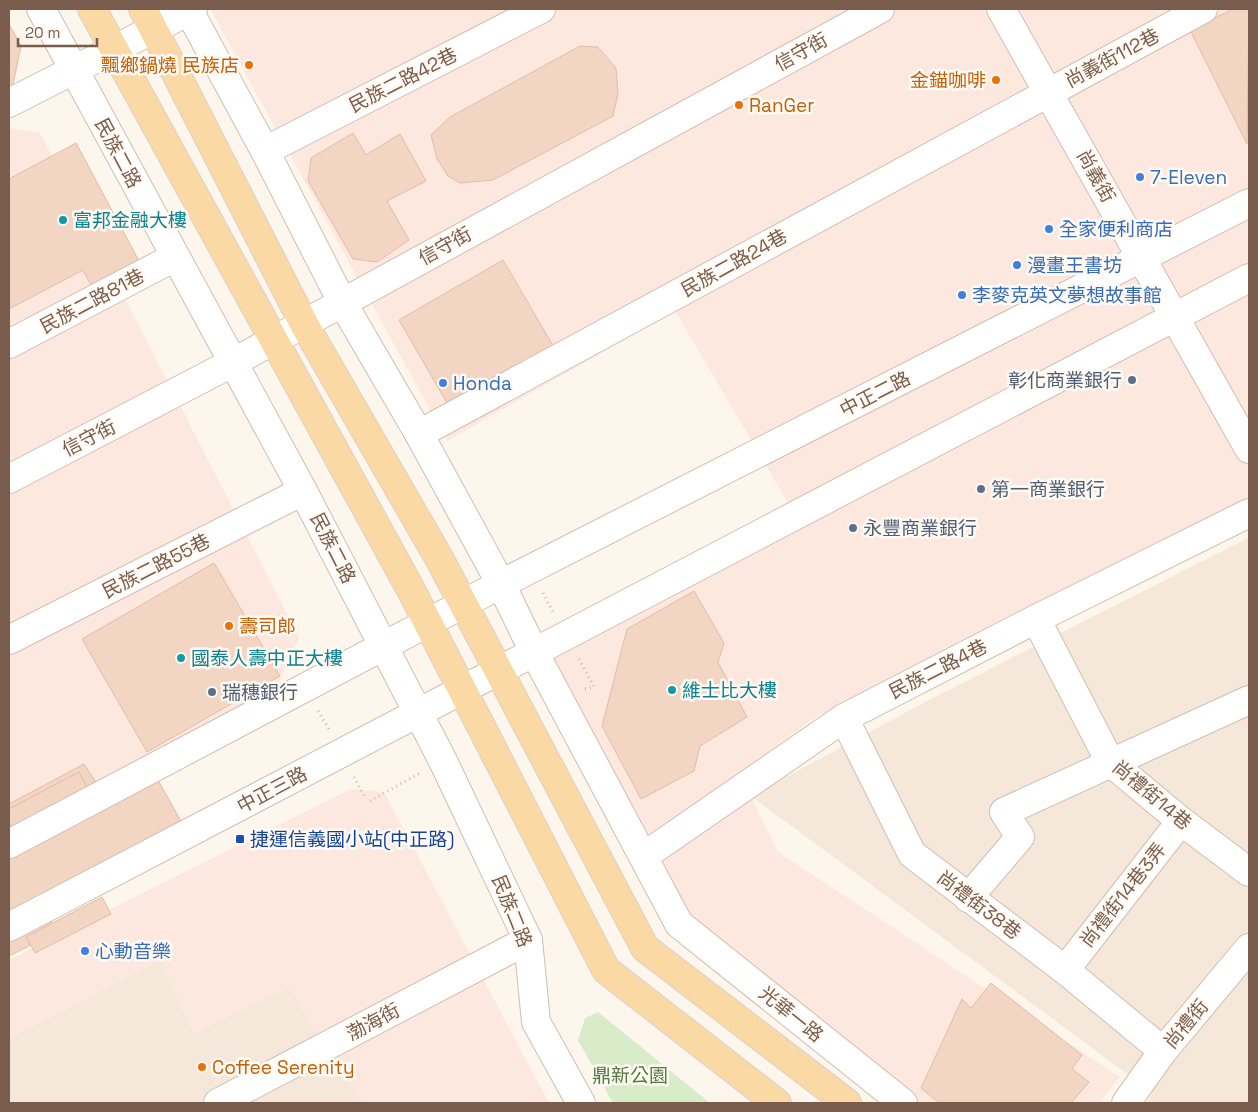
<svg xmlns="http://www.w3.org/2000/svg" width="1258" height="1112" font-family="'Space Grotesk','Noto Sans TC',sans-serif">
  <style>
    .residential { fill: #f5e8da }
    .commercial { fill: #fde8e0 }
    .green { fill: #d8ecc9 }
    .building { fill: #f3d5c3; stroke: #e6bba3 }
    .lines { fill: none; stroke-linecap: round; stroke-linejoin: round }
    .minor-casing { stroke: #d1beb0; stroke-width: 30 }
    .major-casing { stroke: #dad1cd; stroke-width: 30 }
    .path { stroke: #d9b8a5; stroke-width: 3; stroke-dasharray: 1 4; stroke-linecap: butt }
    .minor { stroke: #fff; stroke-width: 28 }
    .major { stroke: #fbd9a5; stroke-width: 28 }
    .food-dot { fill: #e8710a; stroke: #fffaf3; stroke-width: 2 }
    .shop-dot { fill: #3f7fe0; stroke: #fffaf3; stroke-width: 2 }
    .culture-dot { fill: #0f9aa8; stroke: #fffaf3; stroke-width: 2 }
    .service-dot { fill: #5c6f8a; stroke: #fffaf3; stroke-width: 2 }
    .transit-dot { fill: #1a4fb4; stroke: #fffaf3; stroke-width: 2 }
    .labels { text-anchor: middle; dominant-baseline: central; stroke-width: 5; stroke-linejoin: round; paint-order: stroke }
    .street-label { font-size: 19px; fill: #7a5c4d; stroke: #fffaf3 }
    .food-label { font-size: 19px; fill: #c56008; stroke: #fffaf3; text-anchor: start }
    .shop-label { font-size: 19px; fill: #366cbe; stroke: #fffaf3; text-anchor: start }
    .culture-label { font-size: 19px; fill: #0d838f; stroke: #fffaf3; text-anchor: start }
    .service-label { font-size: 19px; fill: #4e5e75; stroke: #fffaf3; text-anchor: start }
    .transit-label { font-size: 19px; fill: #164399; stroke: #fffaf3; text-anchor: start }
    .park-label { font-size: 19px; fill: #537a41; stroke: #fffaf3 }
  </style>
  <rect width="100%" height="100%" fill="#fdf6ec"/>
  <g class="residential">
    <polygon points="1248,538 1249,1103 1146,1103 1153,1093 751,796 927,701"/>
    <polygon points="160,960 194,1033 290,987 314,1028 363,1103 9,1103 9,1038"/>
  </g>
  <g class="commercial">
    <polygon points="210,9 1249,9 1249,502 814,718 647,839 550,658 803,528 675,311 447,441"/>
    <polygon points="9,128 40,133 299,637 276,689 9,827"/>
    <polygon points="351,789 384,792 549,1103 363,1103 314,1028 290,987 194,1033 160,960 9,1038 9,960"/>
    <polygon points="751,796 778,852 1120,1077 1099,1103 919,1103 686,916 657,862"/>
  </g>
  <polygon class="green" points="598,1012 710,1103 613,1103 578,1040 585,1018"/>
  <g class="building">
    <polygon points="1233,9 1249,9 1247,144 1190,30"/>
    <polygon points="9,24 21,46 12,89 9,91"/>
    <polygon points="580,46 598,47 616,68 618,93 613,116 493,180 460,183 448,176 437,159 431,135 450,117"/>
    <polygon points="353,133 366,155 400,134 426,181 387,201 409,240 377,262 353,259 308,181 311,158"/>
    <polygon points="76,143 139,261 92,287 83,270 9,309 9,179"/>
    <polygon points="503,260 558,354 454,415 399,320"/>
    <polygon points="214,563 280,676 147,752 82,639"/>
    <polygon points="694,591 724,643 718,662 747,717 700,746 694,771 641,799 602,726 627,629"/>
    <polygon points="84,764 99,787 150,766 191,839 42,905 57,932 9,956 9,804"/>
    <polygon points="79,772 88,789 12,829 9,823 9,809"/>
    <polygon points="102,897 111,914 35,953 26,937"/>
    <polygon points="991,983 1082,1055 1072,1069 1089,1082 1071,1103 939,1103 921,1088 962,999 971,1008"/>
  </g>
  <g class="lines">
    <g class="minor-casing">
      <g id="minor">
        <polyline points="41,9 303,491 443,761 528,940 536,1022 581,1103"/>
        <polyline points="188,9 265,151 342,302 419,434 501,584 534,652 679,924 903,1103"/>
        <polyline points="1001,9 1249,449"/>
        <polyline points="9,103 193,9"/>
        <polyline points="265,151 541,9"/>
        <polyline points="9,344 175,257"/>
        <polyline points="419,434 1203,9"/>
        <polyline points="9,479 232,363 880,9"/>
        <polyline points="1036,619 1110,762 1181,821 1249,872"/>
        <polyline points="9,640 303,491"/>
        <polyline points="844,718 912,854 1065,970 1163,1051"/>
        <polyline points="9,844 501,584 1249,203"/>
        <polyline points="644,856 844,718 1036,619 1249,513"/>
        <polyline points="968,898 1020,837 1004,812 1249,700"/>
        <polyline points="9,927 1249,278"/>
        <polyline points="1065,970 1181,821"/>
        <polyline points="218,1103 528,940"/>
        <polyline points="1126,1103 1163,1051 1249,948"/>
      </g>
    </g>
    <g class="major-casing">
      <g id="major">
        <polyline points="92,9 410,588 606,970 777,1103"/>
        <polyline points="143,9 304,324 439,558 645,948 847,1103"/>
      </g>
    </g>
    <g class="path">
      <polyline points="543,593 553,612"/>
      <polyline points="579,659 594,687 585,689"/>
      <polyline points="318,711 329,729"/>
      <polyline points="354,777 364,796"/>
      <polyline points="370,801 420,773"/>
    </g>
    <use href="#minor" class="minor"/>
    <use href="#major" class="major"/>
  </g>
  <g class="food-dot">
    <circle cx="249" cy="65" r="5"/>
    <circle cx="996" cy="80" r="5"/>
    <circle cx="739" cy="105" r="5"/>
    <circle cx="229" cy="626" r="5"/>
    <circle cx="202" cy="1067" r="5"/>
  </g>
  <g class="shop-dot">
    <circle cx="1140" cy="177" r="5"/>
    <circle cx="1049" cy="229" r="5"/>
    <circle cx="1017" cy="265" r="5"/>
    <circle cx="962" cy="295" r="5"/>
    <circle cx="443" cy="383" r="5"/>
    <circle cx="85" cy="951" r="5"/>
  </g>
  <g class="culture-dot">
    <circle cx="63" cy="220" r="5"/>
    <circle cx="181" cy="658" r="5"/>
    <circle cx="672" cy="690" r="5"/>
  </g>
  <g class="service-dot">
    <circle cx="1132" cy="380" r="5"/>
    <circle cx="981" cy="489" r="5"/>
    <circle cx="853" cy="528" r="5"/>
    <circle cx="212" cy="692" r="5"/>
  </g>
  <rect class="transit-dot" x="235" y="834" width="10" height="10" rx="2.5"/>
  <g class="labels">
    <g class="street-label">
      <text transform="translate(801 52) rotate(-29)">信守街</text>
      <text transform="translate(1112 58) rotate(-28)">尚義街112巷</text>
      <text transform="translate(403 80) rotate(-27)">民族二路42巷</text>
      <text transform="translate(118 153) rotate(62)">民族二路</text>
      <text transform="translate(1096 176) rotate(61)">尚義街</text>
      <text transform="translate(445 246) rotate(-29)">信守街</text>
      <text transform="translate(734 263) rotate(-29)">民族二路24巷</text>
      <text transform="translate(92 301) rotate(-28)">民族二路81巷</text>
      <text transform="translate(875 394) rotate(-27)">中正二路</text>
      <text transform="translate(89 438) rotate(-27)">信守街</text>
      <text transform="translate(333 548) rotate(63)">民族二路</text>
      <text transform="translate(156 566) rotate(-27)">民族二路55巷</text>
      <text transform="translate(938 669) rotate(-27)">民族二路4巷</text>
      <text transform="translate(272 790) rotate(-28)">中正三路</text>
      <text transform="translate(1152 795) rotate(40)">尚禮街14巷</text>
      <text transform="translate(1123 895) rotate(-52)">尚禮街14巷3弄</text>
      <text transform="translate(979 905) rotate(37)">尚禮街38巷</text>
      <text transform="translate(512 911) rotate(68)">民族二路</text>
      <text transform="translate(791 1014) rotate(39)">光華一路</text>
      <text transform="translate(373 1022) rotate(-28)">渤海街</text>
      <text transform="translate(1186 1024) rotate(-50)">尚禮街</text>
    </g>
    <g class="food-label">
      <text x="239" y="65" text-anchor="end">飄鄉鍋燒 民族店</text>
      <text x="986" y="80" text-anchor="end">金錨咖啡</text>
      <text x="749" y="105">RanGer</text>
      <text x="239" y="626">壽司郎</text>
      <text x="212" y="1067">Coffee Serenity</text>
    </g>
    <g class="shop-label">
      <text x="1150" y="177">7-Eleven</text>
      <text x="1059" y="229">全家便利商店</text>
      <text x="1027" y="265">漫畫王書坊</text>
      <text x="972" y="295">李麥克英文夢想故事館</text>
      <text x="453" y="383">Honda</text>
      <text x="95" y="951">心動音樂</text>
    </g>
    <g class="culture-label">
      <text x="73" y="220">富邦金融大樓</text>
      <text x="191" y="658">國泰人壽中正大樓</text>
      <text x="682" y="690">維士比大樓</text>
    </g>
    <g class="service-label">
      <text x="1122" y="380" text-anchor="end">彰化商業銀行</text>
      <text x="991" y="489">第一商業銀行</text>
      <text x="863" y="528">永豐商業銀行</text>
      <text x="222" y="692">瑞穗銀行</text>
    </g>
    <g class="transit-label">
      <text x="250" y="839">捷運信義國小站(中正路)</text>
    </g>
    <g class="park-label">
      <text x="630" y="1075">鼎新公園</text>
    </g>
  </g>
  <rect width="1258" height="1112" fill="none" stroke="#7a5c4d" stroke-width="20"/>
  <path d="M18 38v8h79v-8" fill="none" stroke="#7a5c4d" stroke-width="2.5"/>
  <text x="25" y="38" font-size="15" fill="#7a5c4d" stroke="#fffaf3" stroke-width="4" paint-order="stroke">20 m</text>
</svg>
